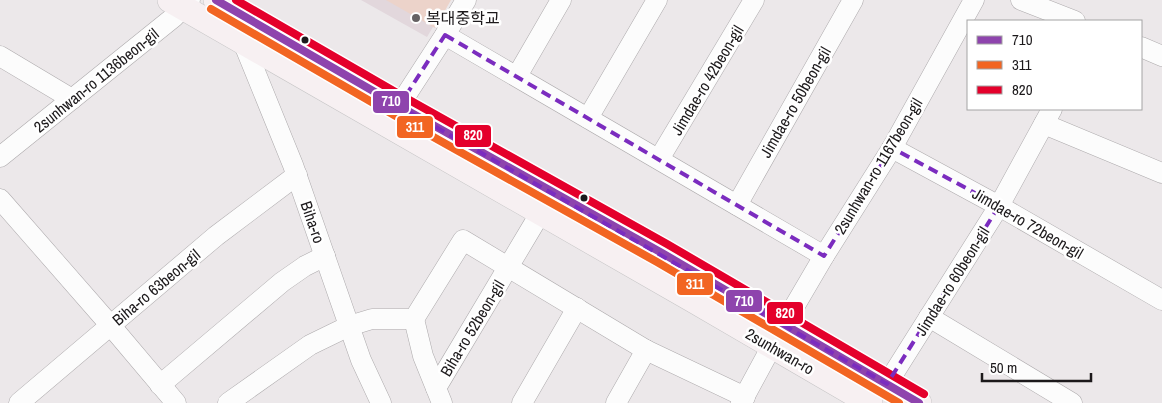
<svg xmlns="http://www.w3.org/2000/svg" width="1162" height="403" font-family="'Archivo Narrow','Noto Sans KR',sans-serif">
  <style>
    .built { fill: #e2d7dc }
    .pitch { fill: #ecd3ca }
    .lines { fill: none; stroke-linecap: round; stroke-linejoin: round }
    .minor-casing { stroke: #adaaac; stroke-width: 21 }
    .major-casing { stroke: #c6c5c6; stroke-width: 26 }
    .minor { stroke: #fcfcfc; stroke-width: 20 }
    .major { stroke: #f7f0f2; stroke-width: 25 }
    .bus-1-casing { stroke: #fff; stroke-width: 11 }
    .bus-2-casing { stroke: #fff; stroke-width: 11 }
    .bus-3-casing { stroke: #fff; stroke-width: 11 }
    .bus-1 { stroke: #8e44ad; stroke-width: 8 }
    .bus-2 { stroke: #f26522; stroke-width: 8 }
    .bus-3 { stroke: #e4002b; stroke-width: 8 }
    .marked { fill: none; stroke: #7b2cbf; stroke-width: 4; stroke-dasharray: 10 6; stroke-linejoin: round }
    .poi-dot { fill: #656163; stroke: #fff; stroke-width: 2 }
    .bus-dot { fill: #1c191b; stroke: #fff; stroke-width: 2 }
    .labels { text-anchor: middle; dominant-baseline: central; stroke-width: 5; stroke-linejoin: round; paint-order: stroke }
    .poi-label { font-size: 16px; fill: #1c191b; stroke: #fff; text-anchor: start }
    .street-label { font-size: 16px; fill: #1c191b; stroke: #fff }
    .line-badge { stroke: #fff; stroke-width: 2 }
    .badge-label { font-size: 14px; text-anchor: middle; font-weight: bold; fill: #fff }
  </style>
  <rect width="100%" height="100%" fill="#ece8ea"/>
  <polygon class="built" points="361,0 449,0 427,37"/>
  <polygon class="pitch" points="386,0 451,0 435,28"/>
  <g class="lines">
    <g class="minor-casing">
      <g id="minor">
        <polyline points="1021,0 1075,21"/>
        <polyline points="445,35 824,256"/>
        <polyline points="243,42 293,165 361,360 381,403"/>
        <polyline points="1141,47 1162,56"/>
        <polyline points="0,56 72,99"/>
        <polyline points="517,76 561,0"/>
        <polyline points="399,106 445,35 466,0"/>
        <polyline points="588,118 657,0"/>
        <polyline points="1044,124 1162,173"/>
        <polyline points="892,148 999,206 1162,300"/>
        <polyline points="0,157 174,17 190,0"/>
        <polyline points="659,159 754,0"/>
        <polyline points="0,199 111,326 176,403"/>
        <polyline points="737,205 853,0"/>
        <polyline points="929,317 1072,403"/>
        <polyline points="414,319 423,356 442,403"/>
        <polyline points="887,384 999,206 1052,109"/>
        <polyline points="160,385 282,282 305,266 325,256"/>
        <polyline points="436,388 541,212"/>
        <polyline points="19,403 216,236 297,175"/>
        <polyline points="228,403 310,345 349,326 372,319 414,319 463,240 646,350 745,397"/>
        <polyline points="522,403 577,308"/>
        <polyline points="616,403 646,350"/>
        <polyline points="741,403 780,331 824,256 892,148 974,0"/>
      </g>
    </g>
    <g class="major-casing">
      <g id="major">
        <polyline points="170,0 693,300 870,403"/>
        <polyline points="216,0 399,106 662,253 919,403"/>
      </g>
    </g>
    <use href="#minor" class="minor"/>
    <use href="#major" class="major"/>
    <g class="bus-1-casing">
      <polyline id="bus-1" points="216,0 399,106 662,253 919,403"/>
    </g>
    <g class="bus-2-casing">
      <polyline id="bus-2" points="211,9 394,115 657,262 899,403"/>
    </g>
    <g class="bus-3-casing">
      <polyline id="bus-3" points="236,0 404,97 667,244 924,394"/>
    </g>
    <use href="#bus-1" class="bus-1"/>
    <use href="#bus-2" class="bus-2"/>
    <use href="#bus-3" class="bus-3"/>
  </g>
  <path class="marked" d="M445,35l379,221 68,-108 107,58 -112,178 -488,-278z"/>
  <circle class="poi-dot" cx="416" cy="18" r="5"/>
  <g class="bus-dot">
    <circle cx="305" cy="40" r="4.5"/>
    <circle cx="584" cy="198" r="4.5"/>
  </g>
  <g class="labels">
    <g class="poi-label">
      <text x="426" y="18">복대중학교</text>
    </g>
    <g class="street-label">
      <text transform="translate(96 80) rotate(-39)">2sunhwan-ro 1136beon-gil</text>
      <text transform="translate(707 80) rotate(-59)">Jimdae-ro 42beon-gil</text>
      <text transform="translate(795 102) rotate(-60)">Jimdae-ro 50beon-gil</text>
      <text transform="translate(878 166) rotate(-59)">2sunhwan-ro 1167beon-gil</text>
      <text transform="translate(313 222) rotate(71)">Biha-ro</text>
      <text transform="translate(1028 223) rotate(30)">Jimdae-ro 72beon-gil</text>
      <text transform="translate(952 281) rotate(-58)">Jimdae-ro 60beon-gil</text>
      <text transform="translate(156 287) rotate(-40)">Biha-ro 63beon-gil</text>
      <text transform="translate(472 328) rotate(-59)">Biha-ro 52beon-gil</text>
      <text transform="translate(780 351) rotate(30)">2sunhwan-ro</text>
    </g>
  </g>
  <g class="line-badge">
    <rect x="372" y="90" width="38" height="24" rx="5" fill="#8e44ad"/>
    <rect x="396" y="115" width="38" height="24" rx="5" fill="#f26522"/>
    <rect x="454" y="124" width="38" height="24" rx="5" fill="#e4002b"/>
    <rect x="676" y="272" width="38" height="24" rx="5" fill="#f26522"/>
    <rect x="725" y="289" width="38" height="24" rx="5" fill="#8e44ad"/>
    <rect x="766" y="301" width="38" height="24" rx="5" fill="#e4002b"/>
  </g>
  <g class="badge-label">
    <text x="391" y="106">710</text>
    <text x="415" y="132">311</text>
    <text x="473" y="140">820</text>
    <text x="695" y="289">311</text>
    <text x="744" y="306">710</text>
    <text x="785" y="318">820</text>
  </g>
  <rect x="967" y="20" width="175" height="90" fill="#ffffff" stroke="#a4a3a4"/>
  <rect x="977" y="36" width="25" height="8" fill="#8e44ad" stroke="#a4a3a4"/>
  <text x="1012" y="45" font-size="15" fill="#1c191b">710</text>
  <rect x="977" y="61" width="25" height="8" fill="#f26522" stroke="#a4a3a4"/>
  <text x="1012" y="70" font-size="15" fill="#1c191b">311</text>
  <rect x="977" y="86" width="25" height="8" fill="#e4002b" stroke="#a4a3a4"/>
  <text x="1012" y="95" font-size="15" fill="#1c191b">820</text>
  <path d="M982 373v8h109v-8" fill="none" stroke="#1c191b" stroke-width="2.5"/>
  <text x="990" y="373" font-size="15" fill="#1c191b" stroke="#ffffff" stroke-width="4" paint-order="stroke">50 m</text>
</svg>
